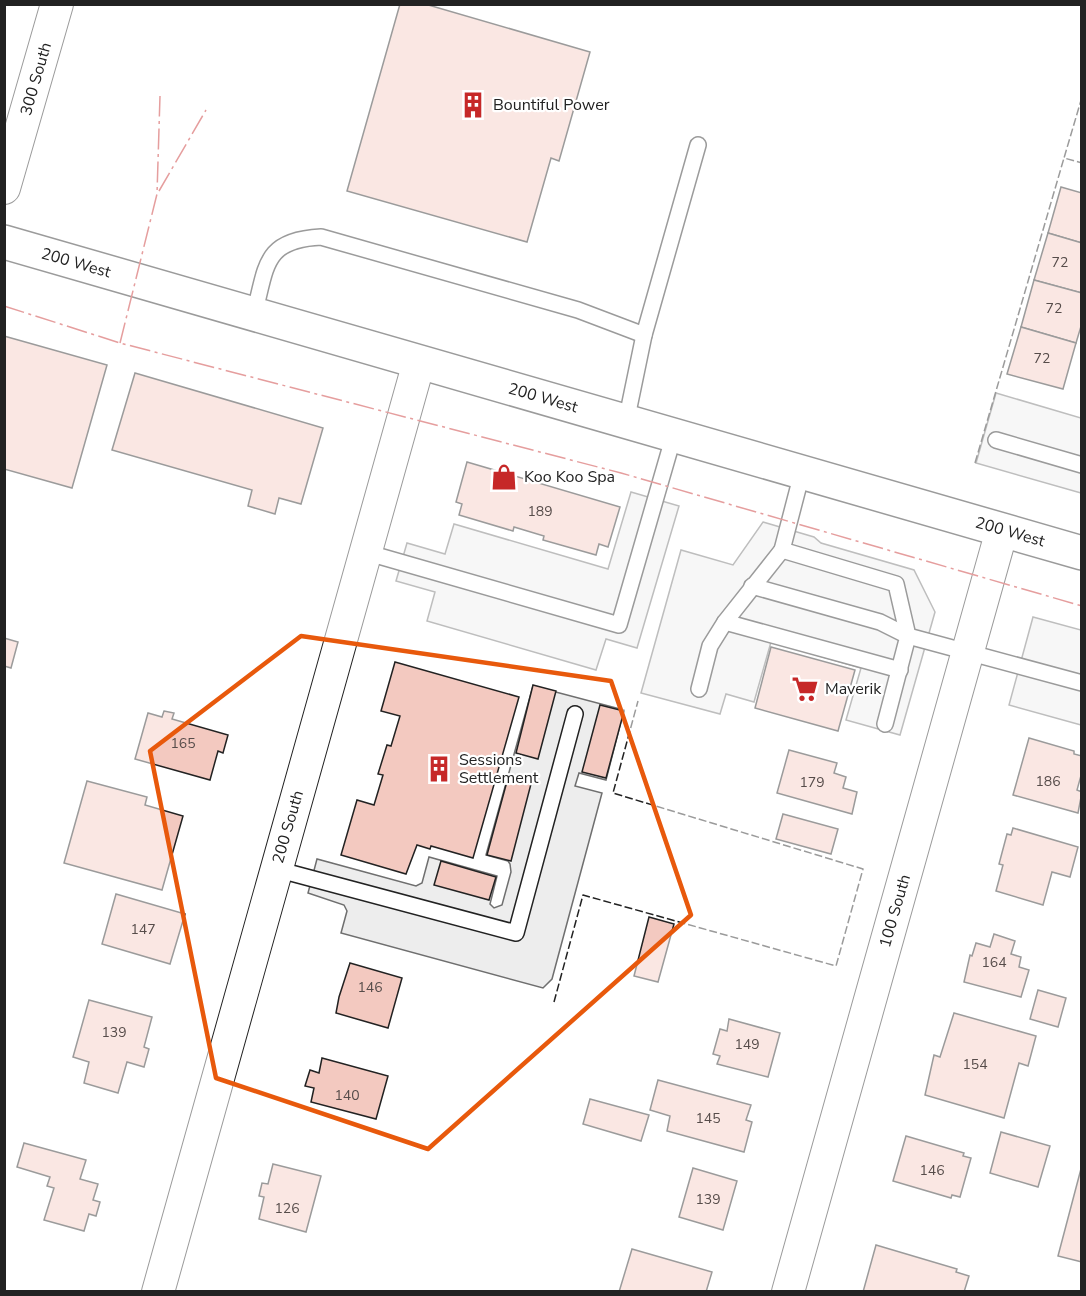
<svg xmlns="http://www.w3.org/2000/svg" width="1086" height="1296" font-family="'Nunito Sans',sans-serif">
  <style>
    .parking { fill: #ededed; stroke: #6f6f6f; stroke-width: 1.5 }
    .building { fill: #f3c9c0; stroke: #222; stroke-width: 1.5 }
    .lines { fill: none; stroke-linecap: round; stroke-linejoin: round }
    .lane-casing { stroke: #222; stroke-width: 18 }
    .street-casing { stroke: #222; stroke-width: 34 }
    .secondary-casing { stroke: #222; stroke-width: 36 }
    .lane { stroke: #fff; stroke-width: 15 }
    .street { stroke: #fff; stroke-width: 32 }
    .secondary { stroke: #fff; stroke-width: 33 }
    .fence { stroke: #222; stroke-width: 1.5; stroke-dasharray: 8 3; stroke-linecap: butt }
    .power { stroke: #c62828; stroke-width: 1.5; stroke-dasharray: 21 4.5 3 4.5; stroke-linecap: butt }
    .marked { fill: none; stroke: #e8590c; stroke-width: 4.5; stroke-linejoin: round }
    .labels { text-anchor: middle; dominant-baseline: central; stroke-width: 4.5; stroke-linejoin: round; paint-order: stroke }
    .number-label { font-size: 14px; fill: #564c4a }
    .street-label { font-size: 16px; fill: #222; stroke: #fff }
    .poi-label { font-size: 16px; fill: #222; stroke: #fff; text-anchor: start }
  </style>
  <rect width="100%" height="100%" fill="#fff"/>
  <g class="parking">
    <polygon points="996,393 1081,418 1081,493 976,463"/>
    <polygon points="631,492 679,506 637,648 606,639 596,670 427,621 435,592 396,581 407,543 445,554 454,524 608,569"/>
    <polygon points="763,522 814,537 821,543 914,570 935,612 900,735 846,720 861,668 771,642 754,702 726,694 720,714 641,693 681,550 733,565"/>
    <polygon points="1033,617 1081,630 1081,725 1009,705"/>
    <polygon points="533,686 624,710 606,780 579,773 575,786 602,793 552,979 543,988 341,933 347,911 344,905 308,893 317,859 416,886 422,883 429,857 497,876 490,904 494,908 502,905 511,872 510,864 508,861 486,855"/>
  </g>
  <g class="building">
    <polygon points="400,4 425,4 590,52 559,161 551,158 527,242 347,191"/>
    <polygon points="1061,187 1082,193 1082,243 1048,233"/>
    <polygon points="1048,233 1082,243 1082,293 1034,280"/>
    <polygon points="1034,280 1082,293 1082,323 1076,343 1021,327"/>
    <polygon points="1021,327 1076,343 1063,389 1007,374"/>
    <polygon points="4,336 107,365 72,488 4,469"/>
    <polygon points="135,373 323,428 301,504 279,498 275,514 248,506 252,490 112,450"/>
    <polygon points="467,462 620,507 608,547 599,544 596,555 543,540 544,536 514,527 513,531 459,515 462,504 456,502"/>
    <polygon points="4,638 18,642 11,668 4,666"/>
    <polygon points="771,647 855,670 838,731 755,708"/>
    <polygon points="395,662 519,697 473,858 431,846 430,849 417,845 406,874 341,855 357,800 374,805 383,775 378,774 387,745 391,746 400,716 381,711"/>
    <polygon points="533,685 556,691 538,759 516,753"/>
    <polygon points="600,705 624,711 606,778 582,772"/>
    <polygon points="164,711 174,713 172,719 228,735 223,753 218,751 210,780 135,759 148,713 162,717"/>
    <polygon points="1029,738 1074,751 1074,754 1082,756 1082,772 1077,790 1082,792 1078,813 1013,795"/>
    <polygon points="789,750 837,763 834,773 846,777 843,788 857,792 852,814 777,793"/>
    <polygon points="509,774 532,780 511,861 487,855"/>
    <polygon points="87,781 147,797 145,805 183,816 162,890 64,863"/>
    <polygon points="783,814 838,829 831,854 776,839"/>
    <polygon points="1013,828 1078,847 1070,877 1052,872 1043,905 996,891 1003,865 999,864 1007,834 1011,835"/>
    <polygon points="441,861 496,877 489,900 434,885"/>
    <polygon points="116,894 185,914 170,964 102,944"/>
    <polygon points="649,917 674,924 658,982 634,976"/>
    <polygon points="994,934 1015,941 1011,954 1021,957 1019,967 1029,970 1021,997 964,982 970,955 972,956 976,943 990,947"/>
    <polygon points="350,963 402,978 388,1028 336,1013 339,997"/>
    <polygon points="1038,990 1066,998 1058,1027 1030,1019"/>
    <polygon points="89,1000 152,1017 144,1047 149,1049 144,1067 127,1062 118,1093 84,1083 89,1062 73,1057"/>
    <polygon points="954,1013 1036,1036 1028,1066 1019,1063 1004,1118 925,1095 934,1055 940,1057"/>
    <polygon points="729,1019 780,1033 768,1077 717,1064 720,1056 713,1054 720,1029 727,1031"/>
    <polygon points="322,1058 388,1076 376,1119 311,1102 314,1088 305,1086 310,1070 319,1073"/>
    <polygon points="658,1080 751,1105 746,1120 752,1122 744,1152 667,1131 670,1116 650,1110"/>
    <polygon points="590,1099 649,1115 641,1141 583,1124"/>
    <polygon points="1001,1132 1050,1146 1038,1187 990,1173"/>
    <polygon points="906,1136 964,1153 963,1156 971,1158 960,1197 952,1195 951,1198 893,1181"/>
    <polygon points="24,1143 86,1160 80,1179 98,1184 93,1200 100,1202 96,1216 89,1214 84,1231 44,1220 54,1188 47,1186 50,1177 17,1167"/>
    <polygon points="273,1164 321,1176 306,1232 259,1219 264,1197 259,1196 262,1183 268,1184"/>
    <polygon points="1082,1165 1082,1262 1058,1256"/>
    <polygon points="693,1168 737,1181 723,1230 679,1217"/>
    <polygon points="876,1245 957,1269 956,1272 969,1276 964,1292 863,1292"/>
    <polygon points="632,1249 712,1272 706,1292 619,1292"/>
  </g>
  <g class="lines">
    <g class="lane-casing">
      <g id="lane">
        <path d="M254,314c13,-48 9,-74 67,-77l257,73 66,25"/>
        <polyline points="626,422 644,335 698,145"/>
        <polyline points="996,440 1082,465"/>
        <polyline points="802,473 782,550 896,584 908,636 1082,683"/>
        <polyline points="365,552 619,625 674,435"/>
        <polyline points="752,586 880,622 908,636 885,724"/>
        <polyline points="725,622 900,670"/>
        <polyline points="699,689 710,646 725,622 782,550"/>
        <polyline points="276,869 516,933 575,714"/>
      </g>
    </g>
    <g class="street-casing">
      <g id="street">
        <polyline points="4,188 57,4"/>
        <polyline points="158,1292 419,362"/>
        <polyline points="788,1292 1002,530"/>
      </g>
    </g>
    <g class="secondary-casing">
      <polyline id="secondary" points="4,242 1082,553"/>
    </g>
    <use href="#lane" class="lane"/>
    <use href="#street" class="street"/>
    <use href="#secondary" class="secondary"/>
    <g class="fence">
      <polyline points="1082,97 1064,158 1082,163"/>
      <polyline points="975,463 1064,158"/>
      <polyline points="554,1002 583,895 836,966 863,869 613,793 638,701"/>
    </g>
    <g class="power">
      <polyline points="159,191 206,110"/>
      <polyline points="4,306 120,343 621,473 1082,606"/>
      <polyline points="120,343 157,194 160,96"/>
    </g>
  </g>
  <path d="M0 0H1086V1296H0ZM301,636l310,45 80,234 -263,234 -212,-71 -66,-327z" fill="#fff" fill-opacity=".55" fill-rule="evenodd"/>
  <path class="marked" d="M301,636l310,45 80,234 -263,234 -212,-71 -66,-327z"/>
  <defs>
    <g id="building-bare" transform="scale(2.07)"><path d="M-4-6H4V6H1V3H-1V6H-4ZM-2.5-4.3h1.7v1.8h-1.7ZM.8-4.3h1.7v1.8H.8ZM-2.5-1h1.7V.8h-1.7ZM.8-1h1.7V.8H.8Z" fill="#c62828" stroke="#fff" stroke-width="2.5" paint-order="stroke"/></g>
    <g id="shop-bare" transform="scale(2.07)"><path d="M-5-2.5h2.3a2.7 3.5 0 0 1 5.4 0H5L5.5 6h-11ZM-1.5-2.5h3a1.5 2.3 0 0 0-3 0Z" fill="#c62828" stroke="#fff" stroke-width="2.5" paint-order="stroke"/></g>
    <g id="supermarket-bare" transform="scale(2.07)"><path d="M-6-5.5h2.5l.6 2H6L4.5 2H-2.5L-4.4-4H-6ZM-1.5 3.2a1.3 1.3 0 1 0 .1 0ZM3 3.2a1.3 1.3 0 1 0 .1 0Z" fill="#c62828" stroke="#fff" stroke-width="2.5" paint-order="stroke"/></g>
  </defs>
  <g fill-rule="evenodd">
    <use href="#building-bare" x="473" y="105"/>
    <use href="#shop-bare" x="504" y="477"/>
    <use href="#supermarket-bare" x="805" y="689"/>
    <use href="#building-bare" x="439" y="769"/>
  </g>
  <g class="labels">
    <g class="number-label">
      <text x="1060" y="262">72</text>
      <text x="1054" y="308">72</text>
      <text x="1042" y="358">72</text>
      <text x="540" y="511">189</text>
      <text x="183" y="743">165</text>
      <text x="1048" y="781">186</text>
      <text x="812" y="782">179</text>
      <text x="143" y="929">147</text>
      <text x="994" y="962">164</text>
      <text x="370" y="987">146</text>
      <text x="114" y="1032">139</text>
      <text x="747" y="1044">149</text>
      <text x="975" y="1064">154</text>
      <text x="347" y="1095">140</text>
      <text x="708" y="1118">145</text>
      <text x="932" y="1170">146</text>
      <text x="708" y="1199">139</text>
      <text x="287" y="1208">126</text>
    </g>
    <g class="street-label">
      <text transform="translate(36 79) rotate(-74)">300 South</text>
      <text transform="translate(76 263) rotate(16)">200 West</text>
      <text transform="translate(543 398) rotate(16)">200 West</text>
      <text transform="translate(1010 532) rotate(16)">200 West</text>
      <text transform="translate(288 827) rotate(-74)">200 South</text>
      <text transform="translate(895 911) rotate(-74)">100 South</text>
    </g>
    <g class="poi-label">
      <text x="493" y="105">Bountiful Power</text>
      <text x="524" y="477">Koo Koo Spa</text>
      <text x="825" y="689">Maverik</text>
      <text x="459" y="760">Sessions<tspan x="459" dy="18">Settlement</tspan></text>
    </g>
  </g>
  <rect width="1086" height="1296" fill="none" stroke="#222222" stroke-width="12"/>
</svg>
